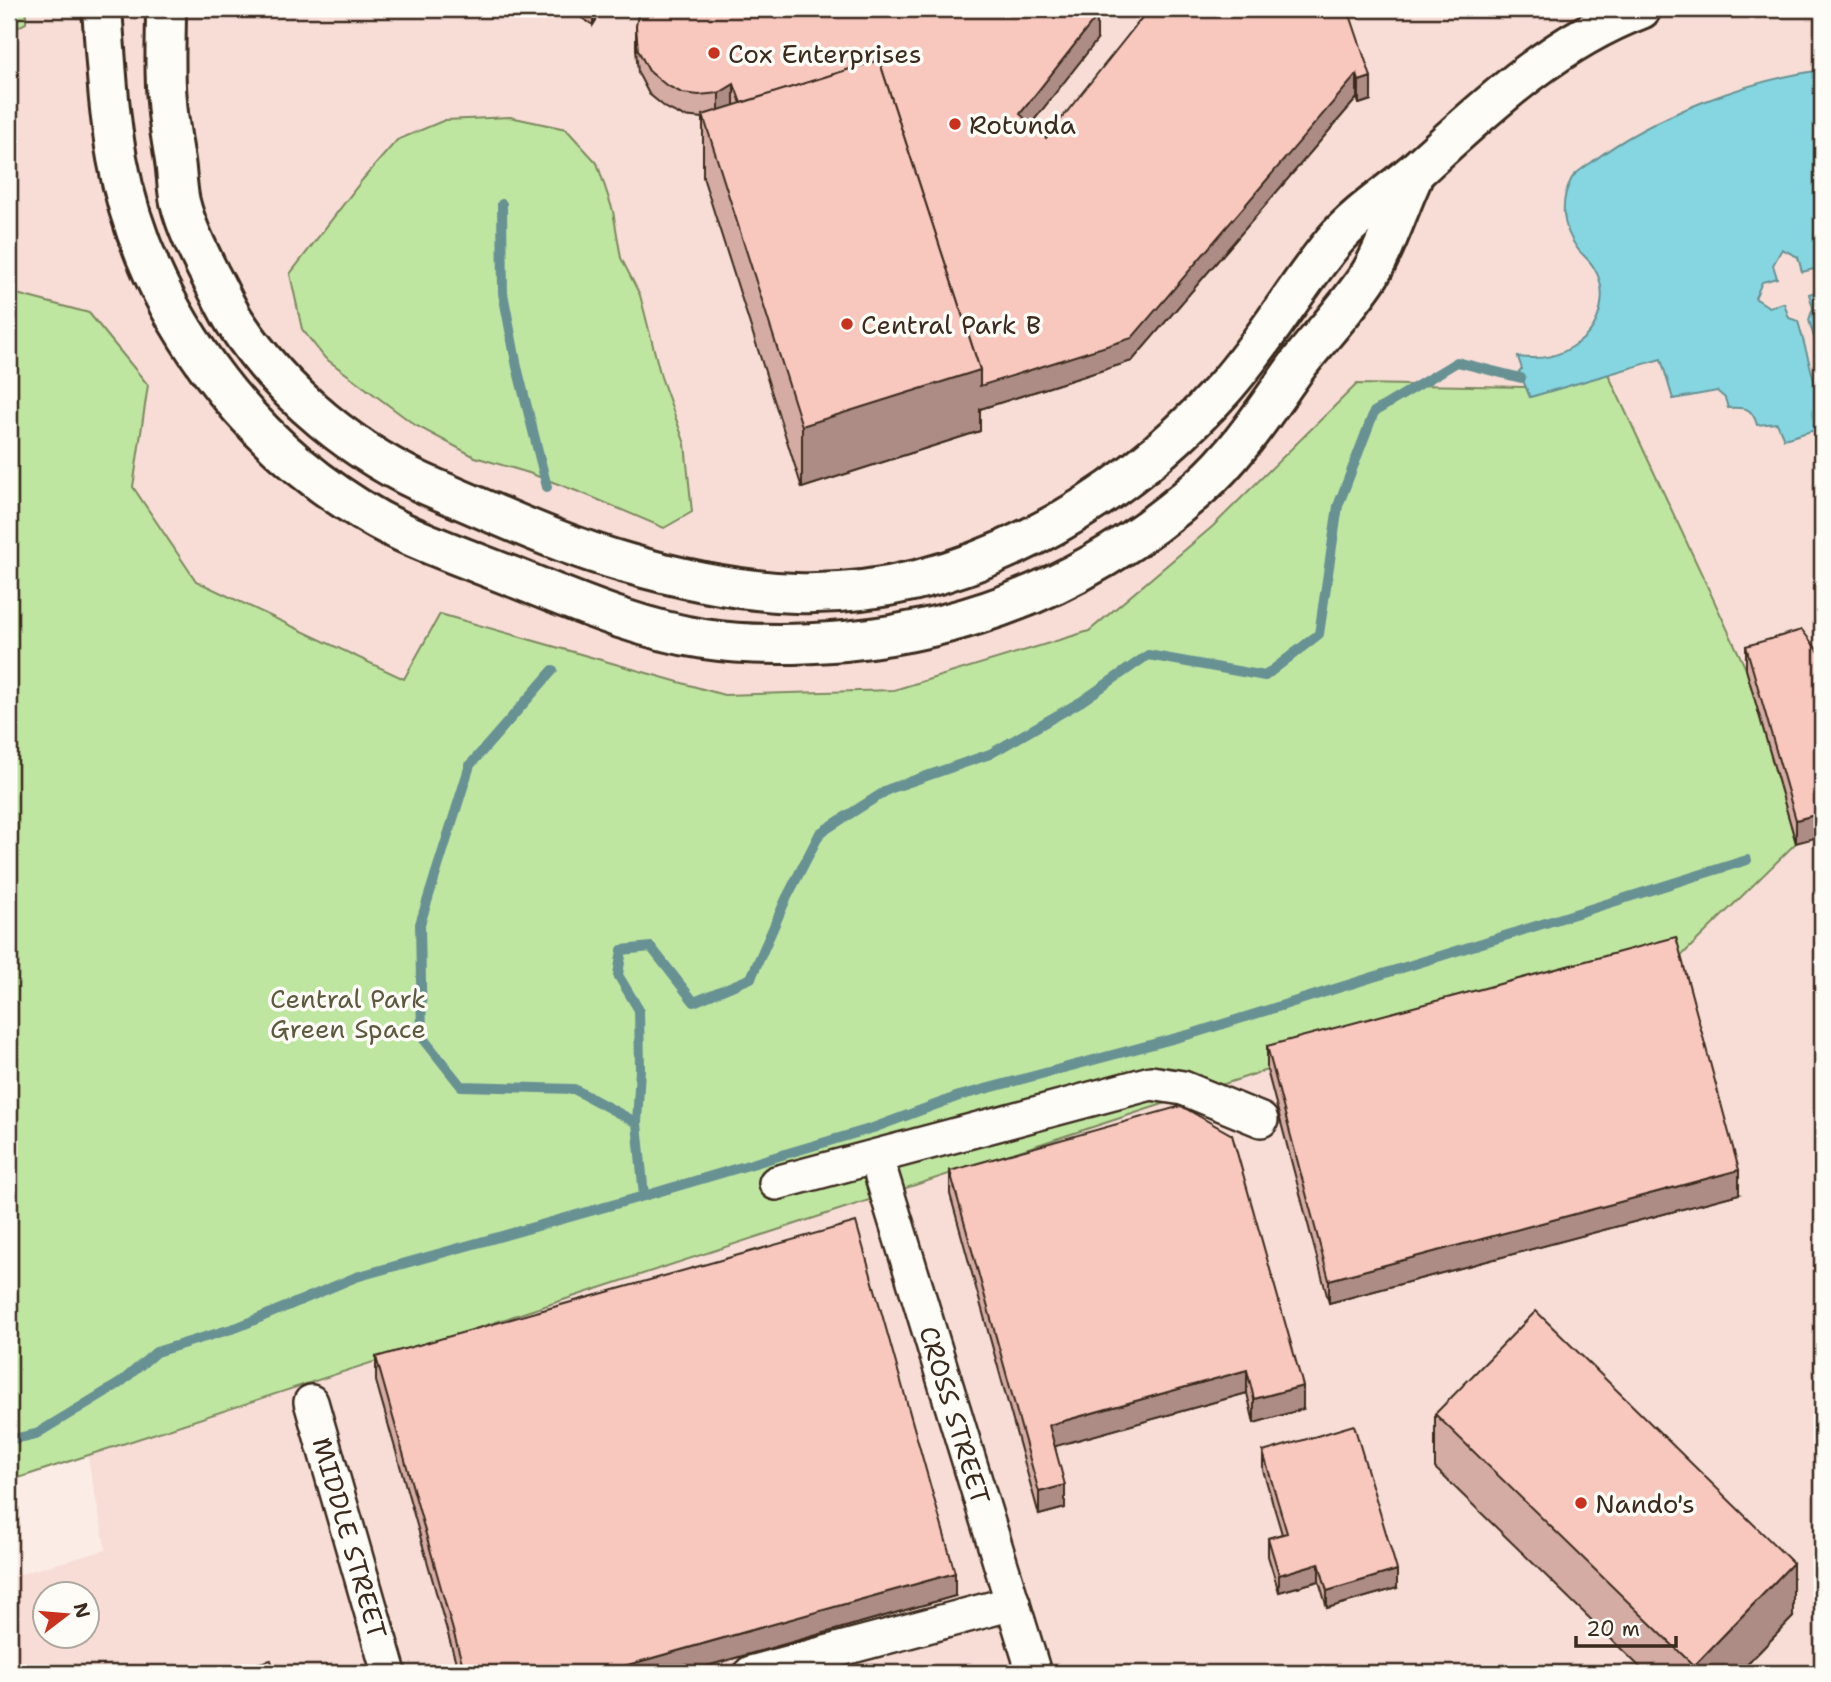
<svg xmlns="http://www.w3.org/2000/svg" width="1831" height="1682" font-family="'Shantell Sans',sans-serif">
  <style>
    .built { fill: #f7ddd6; fill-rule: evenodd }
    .green { fill: #bfe6a1; stroke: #7d8860; stroke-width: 2 }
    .water { fill: #86d6e1; stroke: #689193; stroke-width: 2 }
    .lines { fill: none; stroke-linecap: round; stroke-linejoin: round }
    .stream { stroke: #689193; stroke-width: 10 }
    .street-casing { stroke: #3b2a1e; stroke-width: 38 }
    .secondary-casing { stroke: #3b2a1e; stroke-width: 44 }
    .street { stroke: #fdfcf7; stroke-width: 33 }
    .secondary { stroke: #fdfcf7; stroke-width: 38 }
    .wall { fill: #d5aca4; stroke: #3b2a1e; stroke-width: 2 }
    .shaded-wall { fill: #ae8c86; stroke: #3b2a1e; stroke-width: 2 }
    .building { fill: #f8c8bf; stroke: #3b2a1e; stroke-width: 2 }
    .poi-dot { fill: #c8321e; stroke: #fdfcf7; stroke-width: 2.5 }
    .labels { text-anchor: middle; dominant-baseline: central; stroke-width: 7; stroke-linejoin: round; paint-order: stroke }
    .poi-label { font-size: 26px; fill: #3b2a1e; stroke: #fdfcf7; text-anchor: start }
    .park-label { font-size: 26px; fill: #5c593f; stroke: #fdfcf7 }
    .street-label { font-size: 26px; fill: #3b2a1e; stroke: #fdfcf7 }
  </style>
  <rect width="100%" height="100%" fill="#fcece6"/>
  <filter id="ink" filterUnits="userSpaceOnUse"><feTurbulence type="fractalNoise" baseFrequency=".0143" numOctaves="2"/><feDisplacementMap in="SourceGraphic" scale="14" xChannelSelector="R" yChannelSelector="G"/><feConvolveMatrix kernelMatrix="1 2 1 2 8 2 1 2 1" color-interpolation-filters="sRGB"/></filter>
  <g filter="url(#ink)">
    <path class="built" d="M9,9h1813v1664h-1813v-96l97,-27 -97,-488zM46,1594h42v42h-42z"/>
    <g class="green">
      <polygon points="9,9 26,9 26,23 9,32"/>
      <polygon points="510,117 566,129 597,163 613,211 621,258 640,295 661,377 685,444 692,512 664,528 587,495 529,473 475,457 415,425 325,358 302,329 290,274 363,179 397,140 445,120"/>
      <polygon points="9,292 89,313 148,385 133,487 196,581 404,679 440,614 724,695 894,690 1089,631 1212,527 1357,384 1526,387 1530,397 1608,374 1746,669 1796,843 1676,961 1267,1070 9,1481"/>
    </g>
    <g class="water">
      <path d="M1822,70v200l-4,-2 -16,4 -4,-15 -16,-8 -9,16 4,13 -15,4 -7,16 14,9 15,-4 5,15 9,3 24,89v18l-38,11 -7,-16 -20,2c-5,-18 -12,-18 -29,-17l-3,-10 -8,-7 -44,8 -12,-40 -131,38 -11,-26 3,-2 -4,-12c24,3 41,0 60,-14 23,-16 31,-51 16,-75 -4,-8 -12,-13 -17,-20 -15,-21 -18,-47 -5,-70 4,-6 14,-12 20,-16 60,-46 156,-82 230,-92z"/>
      <polygon points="1822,290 1822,365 1809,320 1813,308 1809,294"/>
    </g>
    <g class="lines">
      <g class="stream">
        <polyline points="502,204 503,293 517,367 547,487"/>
        <polyline points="553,670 470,765 420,924 422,1037 461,1086 574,1089 637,1123 644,1196"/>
        <polyline points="637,1123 640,1069 639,1010 618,975 622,950 651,947 694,1002 751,978 786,899 820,833 889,789 990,754 1082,701 1148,655 1265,676 1319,634 1338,506 1374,412 1457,362 1521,378"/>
        <polyline points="9,1440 36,1434 120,1383 156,1352 238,1327 356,1277 644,1196 873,1128 959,1096 1191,1034 1747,860"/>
      </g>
      <g class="street-casing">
        <g id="street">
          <polyline points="876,1157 1034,1673"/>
          <polyline points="776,1183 1151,1083 1183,1088 1261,1120"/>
          <polyline points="311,1402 389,1673"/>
          <polyline points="751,1673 1013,1603"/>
        </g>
      </g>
      <g class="secondary-casing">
        <g id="secondary">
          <path d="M102,9c4,50 6,100 15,149 27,150 129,288 261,362 41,22 87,38 130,55 64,25 128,54 196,64 46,7 94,6 141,2 134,-13 254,-64 355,-154 40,-35 69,-83 100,-125 23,-29 50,-57 70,-88 16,-26 29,-67 42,-95"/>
          <path d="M166,9c0,30 -2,61 1,92 1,20 5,40 8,60 2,13 2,28 5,41 6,25 19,51 31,75 8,14 15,31 24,45 48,73 120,133 201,167 62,26 125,56 190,74 55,16 113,28 170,30 164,5 321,-86 428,-205 41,-46 71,-100 110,-147 24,-28 58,-49 85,-73 68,-62 135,-126 222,-159"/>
        </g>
      </g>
      <use href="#street" class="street"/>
      <use href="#secondary" class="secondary"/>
    </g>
    <g class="wall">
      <polygon points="567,9 603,9 593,25"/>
      <polygon points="1348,9 1371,100 1359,104 1357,98 1132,361 980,409 980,431 802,488 703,177 703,118 682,116 666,108 649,94 638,73 636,49 636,26 1097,40 1031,124 1046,138"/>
      <polygon points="1746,646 1820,655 1796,843 1746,669"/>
      <polygon points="1267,1046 1739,1194 1329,1303 1267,1070"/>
      <polygon points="950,1171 1303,1409 1254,1423 1247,1393 1055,1446 1065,1508 1039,1515 950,1194"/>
      <polygon points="376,1357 955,1596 682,1673 459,1673 376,1381"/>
      <polygon points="1435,1414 1793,1617 1739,1673 1646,1673 1435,1468"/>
      <polygon points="1263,1452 1397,1588 1327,1608 1319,1581 1279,1592 1268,1556 1268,1538 1282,1534 1263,1470"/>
    </g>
    <g class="shaded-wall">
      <polygon points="593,9 603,9 593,25"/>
      <polygon points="1097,16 1097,40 1020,138 1020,114"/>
      <polygon points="1357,74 1357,98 1132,361 980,409 980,431 802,488 802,426"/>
      <polygon points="1371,77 1371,100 1359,104 1359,81"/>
      <polygon points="734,84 734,108 719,116 719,93"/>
      <polygon points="1822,813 1822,836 1796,843 1796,820"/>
      <polygon points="1739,1170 1739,1194 1329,1303 1329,1280"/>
      <polygon points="1247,1370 1247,1393 1049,1448 1049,1425"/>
      <polygon points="1303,1386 1303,1409 1254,1423 1254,1399"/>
      <polygon points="1065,1485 1065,1508 1039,1515 1039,1492"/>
      <polygon points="1319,1563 1319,1581 1279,1592 1279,1575"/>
      <polygon points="1793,1563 1793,1617 1739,1673 1694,1673 1694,1666"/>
      <polygon points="1397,1570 1397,1588 1327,1608 1327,1591"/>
      <polygon points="955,1573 955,1596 682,1673 599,1673"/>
    </g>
    <g class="building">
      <polygon points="639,9 1094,9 1097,16 1020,114 1046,138 1149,9 1348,9 1371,77 1359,81 1357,74 1132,338 980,386 980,370 879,60 741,103 734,84 719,93 699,95 682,93 666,85 649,71 638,50 636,26"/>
      <polygon points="879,60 980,370 802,426 703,115"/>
      <polygon points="1802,630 1822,656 1822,813 1796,820 1746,646"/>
      <polygon points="1676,937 1739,1170 1329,1280 1267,1046"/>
      <polygon points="1181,1106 1232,1135 1303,1386 1254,1399 1247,1370 1049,1425 1065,1485 1039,1492 950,1171"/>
      <polygon points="856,1222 955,1573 599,1673 465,1673 376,1357"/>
      <polygon points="1536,1311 1793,1563 1694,1666 1435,1414"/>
      <polygon points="1354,1425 1397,1570 1327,1591 1319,1563 1279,1575 1268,1538 1287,1533 1263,1452"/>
      <polygon points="271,1660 275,1673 222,1673"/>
    </g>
  </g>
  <g class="poi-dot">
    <circle cx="714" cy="53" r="7"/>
    <circle cx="955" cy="124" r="7"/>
    <circle cx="847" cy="324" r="7"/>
    <circle cx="1581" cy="1503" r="7"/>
  </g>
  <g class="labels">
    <g class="poi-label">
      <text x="728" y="53">Cox Enterprises</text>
      <text x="969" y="124">Rotunda</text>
      <text x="861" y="324">Central Park B</text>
      <text x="1595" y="1503">Nando's</text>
    </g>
    <g class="park-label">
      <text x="348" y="998">Central Park<tspan x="348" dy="30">Green Space</tspan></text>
    </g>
    <g class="street-label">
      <text transform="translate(955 1415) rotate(73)">CROSS STREET</text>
      <text transform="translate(350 1538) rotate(74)">MIDDLE STREET</text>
    </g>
  </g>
  <rect width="1831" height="1682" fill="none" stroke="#fdfcf7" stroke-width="35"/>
  <rect x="18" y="18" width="1796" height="1647" fill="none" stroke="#3b2a1e" stroke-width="2.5" filter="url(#ink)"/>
  <g transform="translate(66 1615) rotate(74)"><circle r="33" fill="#fdfcf7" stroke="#afa8a0" stroke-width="2"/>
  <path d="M0-5L12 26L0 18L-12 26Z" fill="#c8321e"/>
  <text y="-10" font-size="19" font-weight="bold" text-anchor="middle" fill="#3b2a1e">N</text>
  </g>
  <path d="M1576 1636v10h100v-10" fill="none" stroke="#3b2a1e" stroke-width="3.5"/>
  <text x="1586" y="1636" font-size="21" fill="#3b2a1e" stroke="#fdfcf7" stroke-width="5" paint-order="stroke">20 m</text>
</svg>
